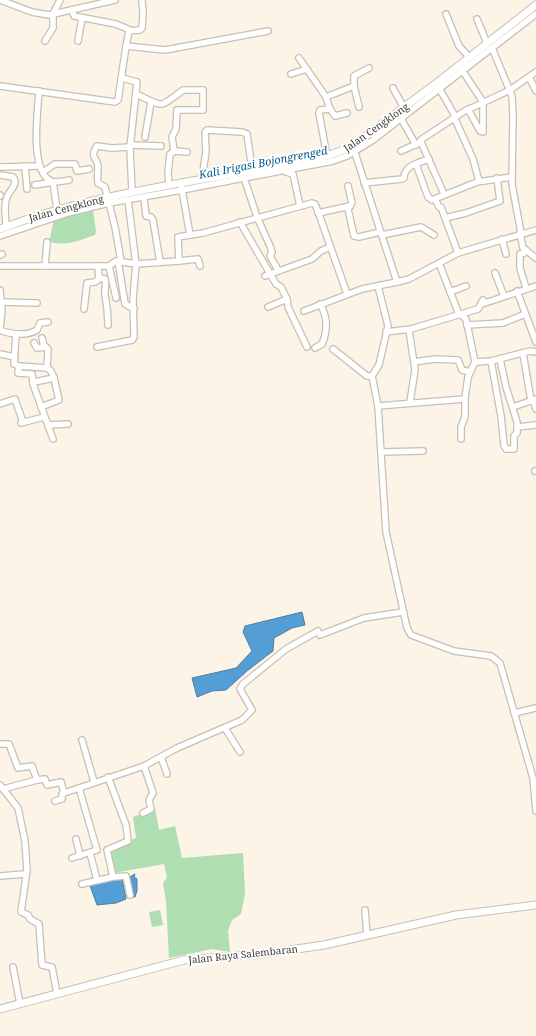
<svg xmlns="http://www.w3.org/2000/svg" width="536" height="1036" font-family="'Noto Serif',serif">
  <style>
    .green { fill: #aedeb1 }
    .water { fill: #559dd5; stroke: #4e7fa5 }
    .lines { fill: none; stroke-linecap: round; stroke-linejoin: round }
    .canal { stroke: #559dd5; stroke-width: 4 }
    .minor-casing { stroke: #c7bfb3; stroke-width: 8 }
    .major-casing { stroke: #c7bfb3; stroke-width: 9 }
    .minor { stroke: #fff; stroke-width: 5.5 }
    .major { stroke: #fff; stroke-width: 7 }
    .labels { text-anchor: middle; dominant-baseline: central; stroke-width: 4; stroke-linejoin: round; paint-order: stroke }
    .street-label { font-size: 10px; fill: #3d3a35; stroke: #fff }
    .water-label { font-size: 11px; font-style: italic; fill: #005a8f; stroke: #fff }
  </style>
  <rect width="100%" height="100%" fill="#fdf4e8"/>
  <g class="green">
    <path d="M92,203l4,28 -1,4c-17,6 -30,12 -48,6l3,-3 4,-19 -19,5 -1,-5z"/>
    <polygon points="155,808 159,830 175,826 182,858 243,853 245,893 241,914 232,920 228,931 230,952 212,949 169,958 166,901 163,883 167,877 164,864 108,874 106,848 136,838 133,817"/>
    <polygon points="160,910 163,925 152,927 149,912"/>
  </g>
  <g class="water">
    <polygon points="302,612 305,625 292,628 274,638 273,651 247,671 226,690 212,691 197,697 192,678 236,668 252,651 243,632 245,626"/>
    <polygon points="135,874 134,877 137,879 137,891 135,897 131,897 128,878"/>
    <polygon points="122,878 126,899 116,903 97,905 89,883"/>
  </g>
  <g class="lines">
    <g class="canal">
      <polyline points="479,54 536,10"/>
      <polyline points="364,143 418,101"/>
      <polyline points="326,160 353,150"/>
      <polyline points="121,198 225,179"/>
    </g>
    <g class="minor-casing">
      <g id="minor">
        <polyline points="0,0 32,12 49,15 115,0"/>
        <polyline points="72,10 74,16 116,24 130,30"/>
        <polyline points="446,14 459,46 469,57"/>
        <polyline points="477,19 487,43"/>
        <polyline points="45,41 53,28 53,14 60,0"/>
        <polyline points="78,41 82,18"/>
        <polyline points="126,46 129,31 140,30 142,28 143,14 142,0"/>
        <polyline points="492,48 512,96 513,115 512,184 521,233"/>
        <polyline points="299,58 326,97 330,109 320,110 319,113 327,156"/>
        <polyline points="462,70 483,102 483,132 480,131 468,109"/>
        <polyline points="291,74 307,69"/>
        <polyline points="529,77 536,91"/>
        <polyline points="122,78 137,82 130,148 132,191"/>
        <polyline points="0,86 115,102 118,100 126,46 165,50 268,31"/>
        <polyline points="354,86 359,107"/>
        <polyline points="393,88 404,108"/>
        <polyline points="439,88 455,116"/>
        <path d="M39,91c-1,19 -10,80 12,90 5,2 13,0 18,-1"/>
        <path d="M136,94c29,13 22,15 47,-4h20v20h-26l-1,19 -4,8 2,14"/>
        <polyline points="326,97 354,86 354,76 369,68"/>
        <polyline points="330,109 335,116 347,113"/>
        <polyline points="399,115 416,145"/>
        <polyline points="454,117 473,159 479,181"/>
        <polyline points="145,137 151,102"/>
        <polyline points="421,142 444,194"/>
        <polyline points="130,145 161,146"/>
        <polyline points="401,151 419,143 422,139 463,112 510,90 536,72"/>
        <polyline points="416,164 428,197 432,200 477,182 512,177"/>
        <polyline points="25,166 27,189"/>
        <polyline points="0,167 40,166"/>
        <polyline points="43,172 55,164 75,164 77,171 89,169"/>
        <polyline points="286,172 293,174 300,206"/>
        <path d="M0,175l13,2c6,8 -4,13 -6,20 -4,9 -1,20 -1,29"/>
        <polyline points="244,178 257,217 270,246 272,252 270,256 278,270"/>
        <polyline points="202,179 206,151 205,132 207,130 242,132 247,134 251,162"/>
        <path d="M364,183l38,-4 2,-1c0,-13 15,-15 25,-19"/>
        <polyline points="35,185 53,182 57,210"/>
        <polyline points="169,185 168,173 170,154 175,151 187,152"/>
        <polyline points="348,186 352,203 348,209 354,236 359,237 380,232"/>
        <polyline points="0,195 0,196"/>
        <polyline points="144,197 146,216 151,217 153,220 160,262"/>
        <polyline points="435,199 439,207 441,207 458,253"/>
        <polyline points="318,213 350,206"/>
        <polyline points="445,218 466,213 500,201 497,178"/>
        <polyline points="240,222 276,284 281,287 287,299 288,307 307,347"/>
        <polyline points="520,233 523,248 536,258"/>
        <polyline points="190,235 182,190 333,161 347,156 373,140 536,14"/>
        <polyline points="382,235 421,227 434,235"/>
        <polyline points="0,236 68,213 109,203 182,190 181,186"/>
        <polyline points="502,239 506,254"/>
        <polyline points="0,255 2,254"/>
        <polyline points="118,261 125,304 134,309"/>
        <path d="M121,261l-6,-34 -10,-40 -7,-4c-1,-6 0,-11 0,-17 -1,-9 -9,-8 -1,-20l15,2 18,-1"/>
        <polyline points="179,261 198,259 200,266"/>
        <polyline points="439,263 458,312 466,319 475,362 491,361 530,351 536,352"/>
        <polyline points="0,266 109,266 116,261 136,264 179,261 178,237 203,233 312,203 315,204 319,214 347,294"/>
        <polyline points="45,266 47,242"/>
        <polyline points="109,266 116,298"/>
        <polyline points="495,273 504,296"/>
        <polyline points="265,276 312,259 321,251 330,247"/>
        <path d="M99,278l6,1c2,7 -1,10 0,16 2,10 3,20 3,30"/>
        <polyline points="397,282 409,279 458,253 536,230"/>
        <polyline points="378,286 388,326 379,365 372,376 378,406 386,532 407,628 411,635 454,651 491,656 500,663 533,778 536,811"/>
        <polyline points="526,288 520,268 520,254 524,253 526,250"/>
        <path d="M0,290l2,21 -2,18 2,2c10,3 25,5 35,-1l3,-7 8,-1"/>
        <polyline points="517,291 536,342"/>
        <polyline points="450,292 466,286"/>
        <polyline points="1,302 37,303"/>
        <polyline points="482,304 536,286"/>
        <polyline points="268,307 287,299"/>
        <polyline points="84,309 87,283 95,282 99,279 98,266"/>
        <polyline points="304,311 362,289 397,282 354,150"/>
        <polyline points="467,325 503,323 525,314"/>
        <polyline points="409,330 415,370 410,402"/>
        <polyline points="386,332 411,329 478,309 483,300"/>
        <polyline points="16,334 14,364 19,366 18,373 32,374 33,384"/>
        <polyline points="42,338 44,346 48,349 47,368"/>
        <polyline points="34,343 37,348 46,347"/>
        <polyline points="97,347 132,340 134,337 133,299 136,264 128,200"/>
        <path d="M315,348l7,-4c6,-14 6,-27 -2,-40"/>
        <polyline points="333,349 367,376 372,376"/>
        <polyline points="523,353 531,401"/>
        <polyline points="0,354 15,357"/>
        <polyline points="491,361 501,416 504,445 506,449 514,449 514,436 517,433 517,422 506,387 500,359"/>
        <polyline points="414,362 435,359 458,360 462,370 470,372"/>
        <polyline points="19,366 47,368 51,371 54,378 59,400 41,407"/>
        <polyline points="533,400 536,409"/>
        <polyline points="0,404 15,399 23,422"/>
        <polyline points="378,406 464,399 465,398 468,377 475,362"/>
        <polyline points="513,407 536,399"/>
        <polyline points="21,423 44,417"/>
        <polyline points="48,425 68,424"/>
        <polyline points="518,427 536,425"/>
        <polyline points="53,439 33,384 34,382 54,378"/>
        <polyline points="461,439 461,427 465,417 465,398"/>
        <polyline points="381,452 423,451"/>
        <polyline points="535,471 536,471"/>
        <polyline points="320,635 364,618 403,612"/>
        <polyline points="514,713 536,708"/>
        <polyline points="225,728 240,752"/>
        <polyline points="82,740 94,782"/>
        <polyline points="0,744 9,744 18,768 32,766 37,780 45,779 47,785 61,782 64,793 79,788 97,850 72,858"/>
        <polyline points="161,757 167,774"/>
        <polyline points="108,777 126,825 128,841 107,850 113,877"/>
        <polyline points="0,785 18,808 25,841 27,870 21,912 28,915 30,919 39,924 42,965 52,967 57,994"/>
        <polyline points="79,788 144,766 177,748 242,720 252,710 240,689 243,684 286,649 318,631"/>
        <polyline points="3,789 37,780"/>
        <polyline points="55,801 62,799 62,794 64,793"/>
        <polyline points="143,813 151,809 149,800 153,793 144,766"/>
        <polyline points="76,839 80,856"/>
        <polyline points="90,853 97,880"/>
        <polyline points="0,876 25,874"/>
        <polyline points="82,884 113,877 126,876 130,895"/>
        <polyline points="365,910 367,935"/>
        <polyline points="13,967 20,1004"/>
      </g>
    </g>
    <g class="major-casing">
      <g id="major">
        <path d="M0,229c75,-29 153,-41 232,-55 39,-7 84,-10 120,-28l86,-64 98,-77"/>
        <polyline points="0,1009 184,960 262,954 324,945 456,915 536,905"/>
      </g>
    </g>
    <use href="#minor" class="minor"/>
    <use href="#major" class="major"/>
  </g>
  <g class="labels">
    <g class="street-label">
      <text transform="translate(376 127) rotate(-35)">Jalan Cengklong</text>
      <text transform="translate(66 208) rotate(-15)">Jalan Cengklong</text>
      <text transform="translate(243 954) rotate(-6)">Jalan Raya Salembaran</text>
    </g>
    <g class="water-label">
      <text transform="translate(263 162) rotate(-11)">Kali Irigasi Bojongrenged</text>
    </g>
  </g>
</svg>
